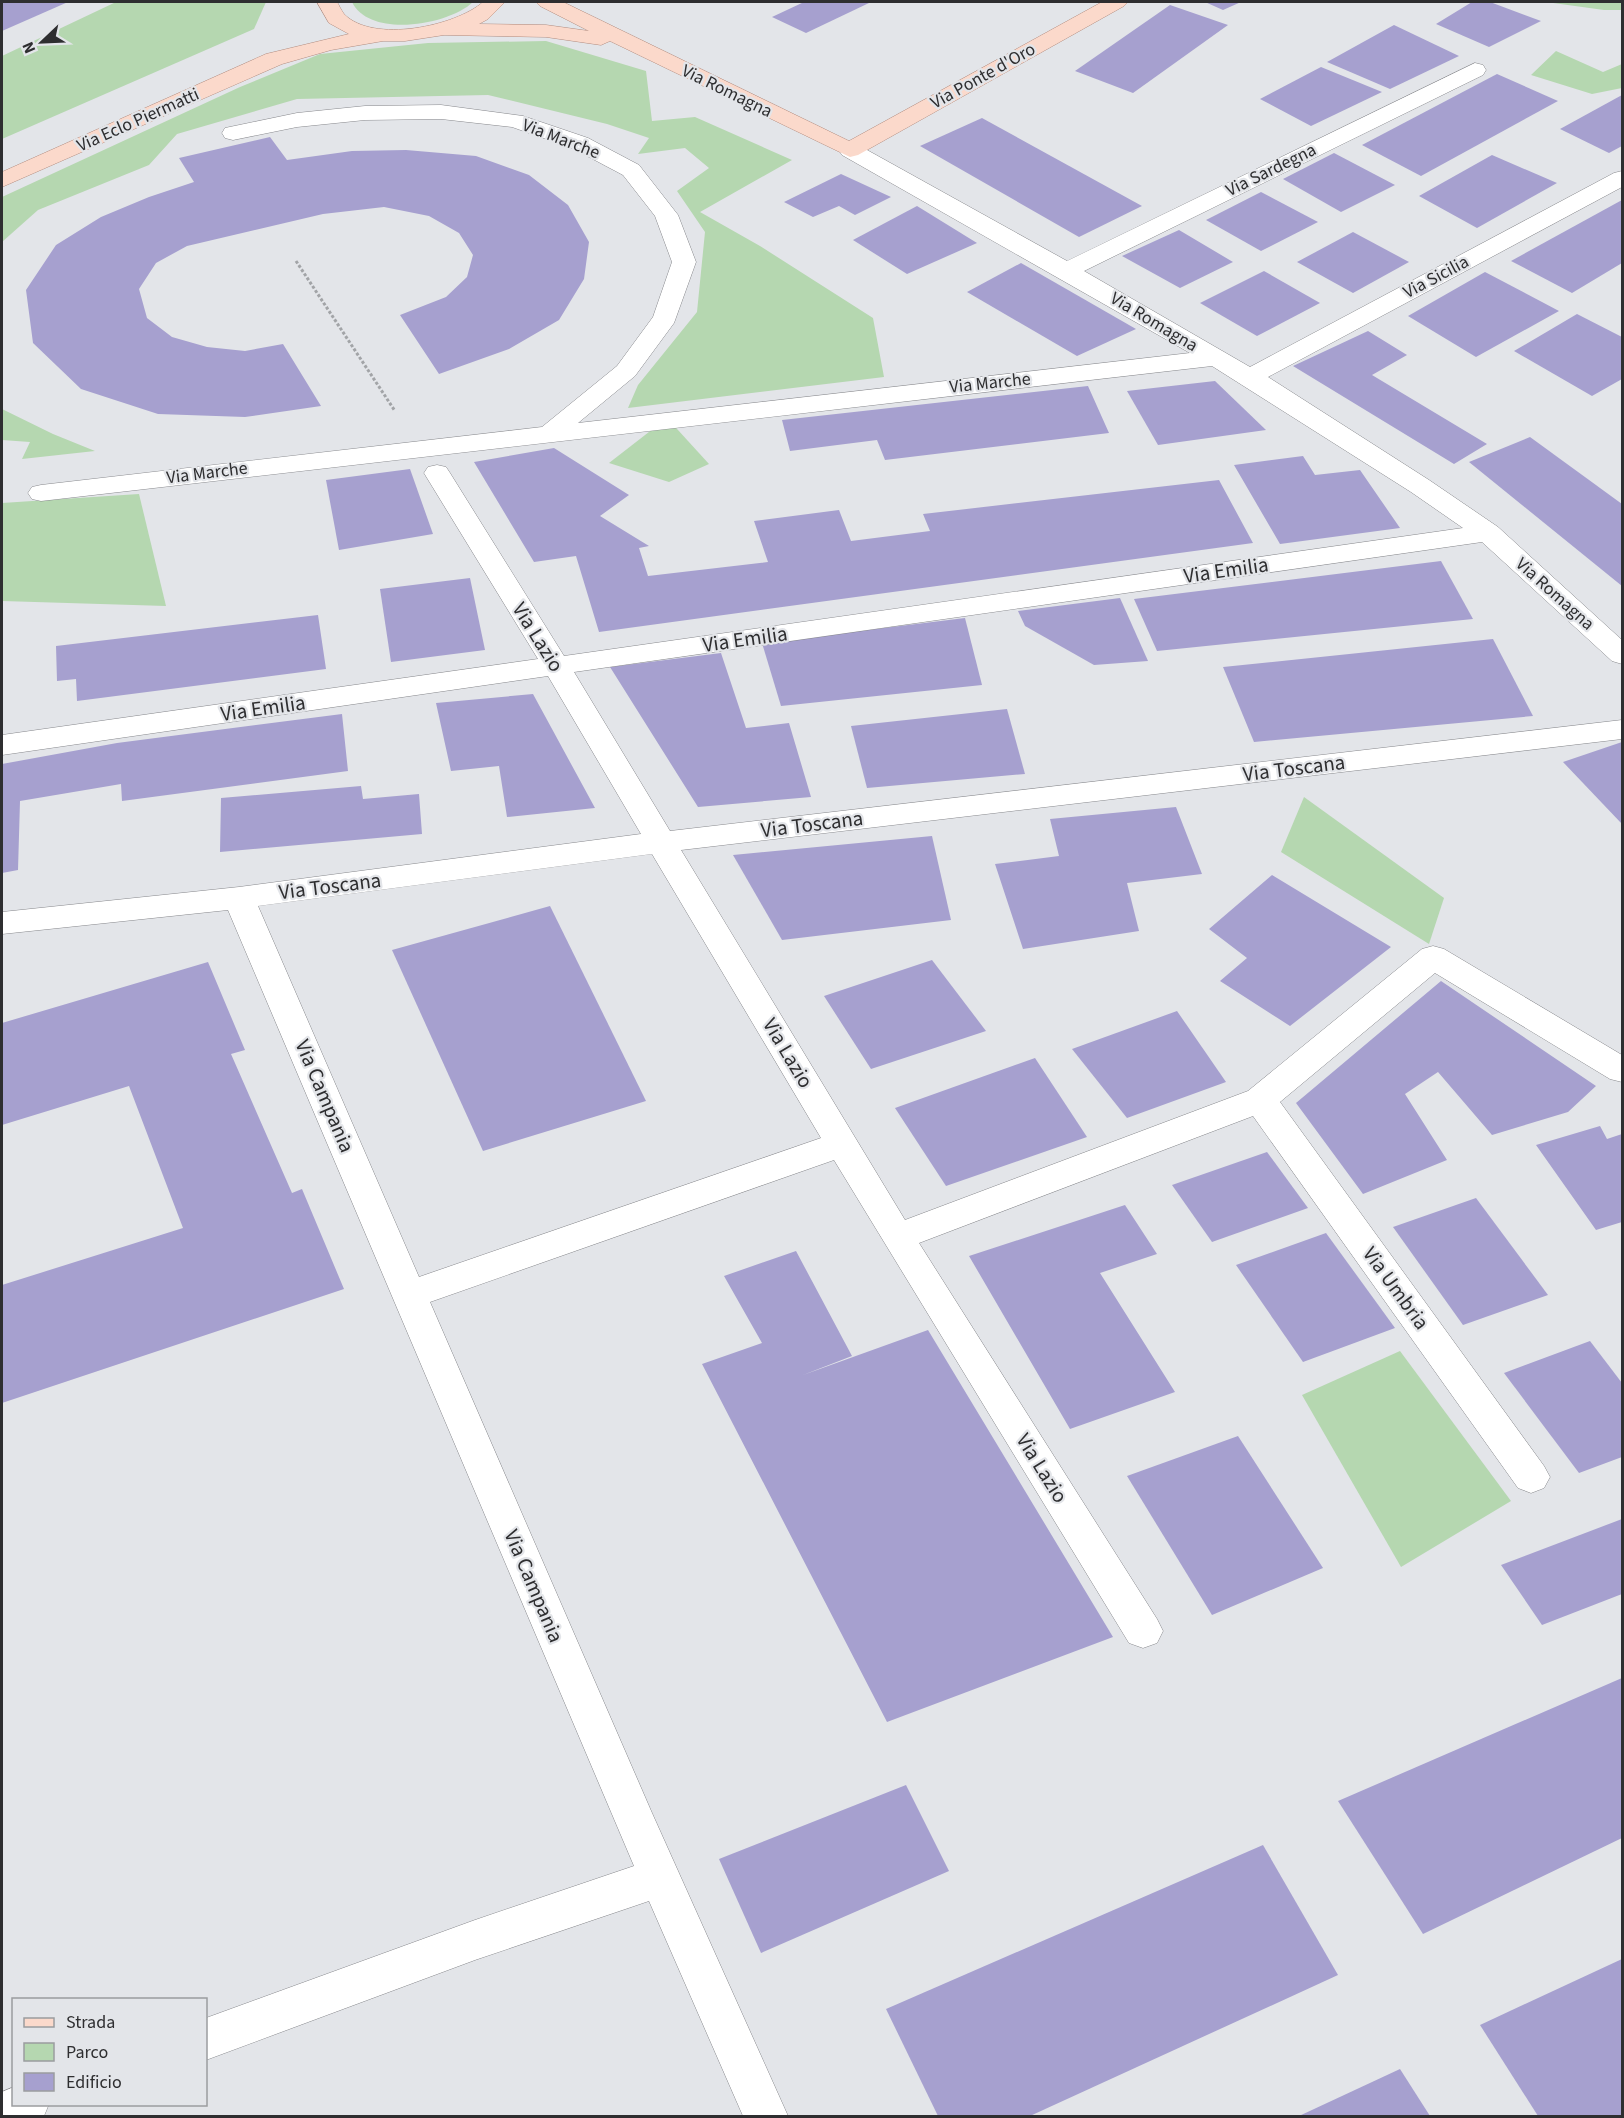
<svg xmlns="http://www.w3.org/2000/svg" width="1624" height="2118" font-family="'Source Sans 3',sans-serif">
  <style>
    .green { fill: #b5d7b0 }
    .building { fill: #a6a0cf }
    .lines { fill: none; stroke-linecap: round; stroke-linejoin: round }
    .minor-casing { stroke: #87888c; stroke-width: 1 }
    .major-casing { stroke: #b28c7f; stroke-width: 1 }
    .path { stroke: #a2a4a7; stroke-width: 3; stroke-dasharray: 3 2; stroke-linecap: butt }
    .minor { fill: #fff; fill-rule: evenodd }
    .major { fill: #fbd9cb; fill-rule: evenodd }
    .labels { text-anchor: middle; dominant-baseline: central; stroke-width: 4.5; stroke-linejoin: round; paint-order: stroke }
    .far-street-label { font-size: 18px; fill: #2e2e30; stroke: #e3e5e9 }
    .street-label { font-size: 21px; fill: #2e2e30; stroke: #e3e5e9 }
  </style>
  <rect width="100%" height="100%" fill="#e3e5e9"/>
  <g class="green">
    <polygon points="116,2 266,2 254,29 2,139 2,56"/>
    <path d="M352,2h121c-24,23 -103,37 -121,0z"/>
    <polygon points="1546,2 1622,2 1622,10 1604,10"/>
    <polygon points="546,41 646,71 652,121 695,117 792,160 700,212 760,246 873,318 884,377 628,408 638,385 697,312 705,232 677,191 709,168 685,148 638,154 649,138 607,124 488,95 297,99 177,134 149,165 38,210 2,242 2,197 240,87 320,54 428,43"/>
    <polygon points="1556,51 1603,72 1622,64 1622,88 1592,94 1531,75"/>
    <polygon points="2,409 53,434 95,451 22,459 30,442 2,440"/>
    <polygon points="667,418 709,464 669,482 609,463"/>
    <polygon points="139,494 166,606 2,601 2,503"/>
    <polygon points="1304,797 1444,898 1429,944 1281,852"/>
    <polygon points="1400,1351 1511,1501 1401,1567 1302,1395"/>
  </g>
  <g class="building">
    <polygon points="2,2 68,2 2,31"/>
    <polygon points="804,2 866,2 869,3 806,33 772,17"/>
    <polygon points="1205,2 1241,2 1223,10"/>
    <polygon points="1472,2 1490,2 1541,21 1489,47 1436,24"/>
    <polygon points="1170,5 1228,25 1133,93 1075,71"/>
    <polygon points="1394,25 1459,56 1390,89 1327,62"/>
    <polygon points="1321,67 1382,92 1311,126 1260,99"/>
    <polygon points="1497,74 1558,101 1421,176 1362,145"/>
    <polygon points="1622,95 1622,146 1609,153 1560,129"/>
    <polygon points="982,118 1142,206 1079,237 920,146"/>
    <polygon points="270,137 287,160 352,151 406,150 476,156 529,175 568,205 589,242 584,279 559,320 509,349 439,374 400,315 446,297 467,277 473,255 459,233 429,216 384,207 323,214 187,246 156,263 139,289 147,318 172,337 207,347 245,351 283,344 321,406 245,417 158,414 81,389 33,343 26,290 56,245 101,217 149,197 194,182 179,158"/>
    <polygon points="1334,153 1395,185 1341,212 1283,179"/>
    <polygon points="1492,155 1557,183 1477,228 1419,196"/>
    <polygon points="841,174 891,197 855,215 839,206 813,217 784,202"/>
    <polygon points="1261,192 1318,222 1261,251 1206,220"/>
    <polygon points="1622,200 1622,263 1572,293 1511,261"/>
    <polygon points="917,206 977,243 907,274 853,240"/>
    <polygon points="1179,230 1233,262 1180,288 1122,256"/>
    <polygon points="1353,232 1409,262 1353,293 1297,262"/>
    <polygon points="1021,263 1136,329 1077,356 967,292"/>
    <polygon points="1264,271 1320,303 1257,336 1200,303"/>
    <polygon points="1485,272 1559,311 1476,357 1408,316"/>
    <polygon points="1577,314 1622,337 1622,379 1592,396 1514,351"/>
    <polygon points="1368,331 1407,355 1372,375 1487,444 1454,464 1293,366"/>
    <polygon points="1215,381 1266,430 1158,445 1127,391"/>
    <polygon points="1088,386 1109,433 885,460 877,440 790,451 782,420"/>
    <polygon points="1530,437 1622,504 1622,586 1469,462"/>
    <polygon points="554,448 629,495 600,516 649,546 639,548 648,576 768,562 754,521 839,510 851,541 930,531 923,514 1219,480 1253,543 599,632 576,556 534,562 474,462"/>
    <polygon points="1303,456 1315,475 1360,470 1400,528 1280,544 1234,465"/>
    <polygon points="410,469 433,534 339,550 326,480"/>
    <polygon points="1441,561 1473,619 1157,651 1134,599"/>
    <polygon points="470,578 485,650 391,662 380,589"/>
    <polygon points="1120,598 1148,661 1094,665 1025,626 1018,611"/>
    <polygon points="318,615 326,669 77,701 76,679 57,681 56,646"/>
    <polygon points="965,618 982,685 781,706 762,643"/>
    <polygon points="1493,639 1533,716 1254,742 1223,667"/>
    <polygon points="721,653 746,728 789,723 811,797 698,807 610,667"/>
    <polygon points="533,694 595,808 507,817 499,766 451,771 436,703"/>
    <polygon points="1007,709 1025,774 867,788 851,726"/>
    <polygon points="342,714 348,771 122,801 121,784 20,801 18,870 2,873 2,764 117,743"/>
    <polygon points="1622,742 1622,824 1563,762"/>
    <polygon points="361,786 363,799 419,794 422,834 220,852 221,798"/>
    <polygon points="1176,807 1202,874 1127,883 1139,931 1023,949 995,864 1059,856 1050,819"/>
    <polygon points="932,836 951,920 782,940 733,855"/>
    <polygon points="1272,875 1391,947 1290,1026 1220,981 1247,958 1209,929"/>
    <polygon points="550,906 646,1101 483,1151 392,950"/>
    <polygon points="932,960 986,1031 871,1069 824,996"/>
    <polygon points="208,962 245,1050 231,1054 292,1193 302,1189 344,1289 2,1403 2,1285 183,1228 129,1086 2,1125 2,1023"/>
    <polygon points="1441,981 1596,1086 1568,1112 1492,1135 1438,1072 1405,1094 1447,1160 1363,1194 1296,1103"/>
    <polygon points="1177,1011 1226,1082 1127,1118 1072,1049"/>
    <polygon points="1035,1058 1087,1137 946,1186 895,1108"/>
    <polygon points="1600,1126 1607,1139 1622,1134 1622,1222 1596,1230 1536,1145"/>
    <polygon points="1267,1152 1308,1208 1212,1242 1172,1185"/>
    <polygon points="1476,1198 1548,1295 1463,1325 1393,1227"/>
    <polygon points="1125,1205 1157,1254 1100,1273 1175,1392 1070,1429 969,1256"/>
    <polygon points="1326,1233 1395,1328 1303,1362 1236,1265"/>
    <polygon points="796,1251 852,1356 803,1375 928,1330 1113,1637 887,1722 702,1364 762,1343 724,1276"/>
    <polygon points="1590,1341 1622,1383 1622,1457 1579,1473 1504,1373"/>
    <polygon points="1238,1436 1323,1568 1212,1615 1127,1476"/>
    <polygon points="1622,1519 1622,1594 1542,1625 1501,1565"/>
    <polygon points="1622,1678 1622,1838 1423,1934 1338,1801"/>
    <polygon points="906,1785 949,1871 761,1953 719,1859"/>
    <polygon points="1263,1845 1338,1975 1030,2116 938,2116 886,2009"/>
    <polygon points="1622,1959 1622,2116 1538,2116 1480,2025"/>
    <polygon points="1400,2069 1430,2116 1299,2116"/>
  </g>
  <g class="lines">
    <g class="minor-casing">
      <g id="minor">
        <path d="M1475,63l8,2 3,5 -3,5 -399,196 166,96 364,-194 8,-2v16l-354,190 161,103 69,47 124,113v24l-10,-3 -130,-119 -908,130 96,159 952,-111v19l-941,111 224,370 343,-129 174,-142 11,-3 11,3 178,106v27l-12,-3 -175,-106 -155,129 264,364 6,11 -6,11 -13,5 -13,-5 -265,-372 -334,127 238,376 6,12 -6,12 -14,5 -14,-5 -295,-483 -404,142 222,511 136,303h-45l-94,-215 -174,59 -269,100v-42l269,-98 159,-54 -406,-956 -226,24v-22l237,-25 402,-53 -93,-158 -546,79v-20l536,-76 -114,-186 4,-6 9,-2 9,2 4,6 114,183 899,-128 -52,-36 -199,-126 -1171,135 -9,-2 -4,-6 4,-6 9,-2 501,-58 75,-61 36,-49 19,-55 -17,-46 -32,-41 -51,-27 -60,-21 -71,-8 -76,1 -68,7 -64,13 -8,-2 -3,-5 3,-5 72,-15 68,-7 76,-1 82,11 65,22 51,27 39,50 18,47 -22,61 -39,53 -57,47 612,-70 -348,-198 -3,-5 3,-5 8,-2 8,2 209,116zM652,854l169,284 -402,139 -161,-371z"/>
        <polygon points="14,2087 14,2104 49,2104 44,2116 2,2116 2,2092"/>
      </g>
    </g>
    <g class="major-casing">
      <path id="major" d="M317,2h20c2,3 4,8 7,12 29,30 112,12 139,-12h22l-17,17 -9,5 67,1 43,6 -49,-25 -4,-4h27l286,139 253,-139h26l-4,4 -266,149 -8,2 -240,-116 -9,4 -55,-8 -102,-2 -39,6h-22l-52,9 -49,14 -280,123v-15l264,-118 83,-20 -20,-11z"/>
    </g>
    <polyline class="path" points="296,261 395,411"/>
    <use href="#minor" class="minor"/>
    <use href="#major" class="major"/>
  </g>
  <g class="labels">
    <g class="far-street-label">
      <text transform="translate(983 76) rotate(-29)">Via Ponte d'Oro</text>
      <text transform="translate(727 91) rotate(26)">Via Romagna</text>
      <text transform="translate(138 120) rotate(-24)">Via Eclo Piermatti</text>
      <text transform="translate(561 139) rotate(21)">Via Marche</text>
      <text transform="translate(1271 170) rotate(-26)">Via Sardegna</text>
      <text transform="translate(1436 277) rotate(-28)">Via Sicilia</text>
      <text transform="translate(1154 322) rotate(31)">Via Romagna</text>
      <text transform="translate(990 383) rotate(-6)">Via Marche</text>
      <text transform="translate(207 473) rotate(-7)">Via Marche</text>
      <text transform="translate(1555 594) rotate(42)">Via Romagna</text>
    </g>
    <g class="street-label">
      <text transform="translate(1226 570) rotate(-8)">Via Emilia</text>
      <text transform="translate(538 637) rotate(58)">Via Lazio</text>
      <text transform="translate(745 639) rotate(-8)">Via Emilia</text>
      <text transform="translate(263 708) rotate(-8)">Via Emilia</text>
      <text transform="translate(1294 768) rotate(-7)">Via Toscana</text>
      <text transform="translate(812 824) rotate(-7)">Via Toscana</text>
      <text transform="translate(330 886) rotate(-7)">Via Toscana</text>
      <text transform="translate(788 1053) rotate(59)">Via Lazio</text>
      <text transform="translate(325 1096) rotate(67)">Via Campania</text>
      <text transform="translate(1396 1288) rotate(54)">Via Umbria</text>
      <text transform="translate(1042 1468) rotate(58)">Via Lazio</text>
      <text transform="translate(534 1586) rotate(67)">Via Campania</text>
    </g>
  </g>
  <rect width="1624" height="2118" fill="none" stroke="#2e2e30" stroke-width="6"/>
  <rect x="12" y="1998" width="195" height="108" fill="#e3e5e9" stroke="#9b9c9f" stroke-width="1.5"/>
  <rect x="24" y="2018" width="30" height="9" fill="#fbd9cb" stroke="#9b9c9f" stroke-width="1.5"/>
  <text x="66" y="2028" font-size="18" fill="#2e2e30">Strada</text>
  <rect x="24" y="2043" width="30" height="18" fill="#b5d7b0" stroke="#9b9c9f" stroke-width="1.5"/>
  <text x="66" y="2058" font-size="18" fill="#2e2e30">Parco</text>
  <rect x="24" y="2073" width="30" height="18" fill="#a6a0cf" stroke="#9b9c9f" stroke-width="1.5"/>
  <text x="66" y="2088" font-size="18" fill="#2e2e30">Edificio</text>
  <g transform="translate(42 42) rotate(247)" stroke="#e3e5e9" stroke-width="4.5" paint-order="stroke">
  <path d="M0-4.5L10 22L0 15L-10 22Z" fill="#2e2e30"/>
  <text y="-9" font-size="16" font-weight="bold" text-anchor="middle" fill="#2e2e30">N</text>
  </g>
</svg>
